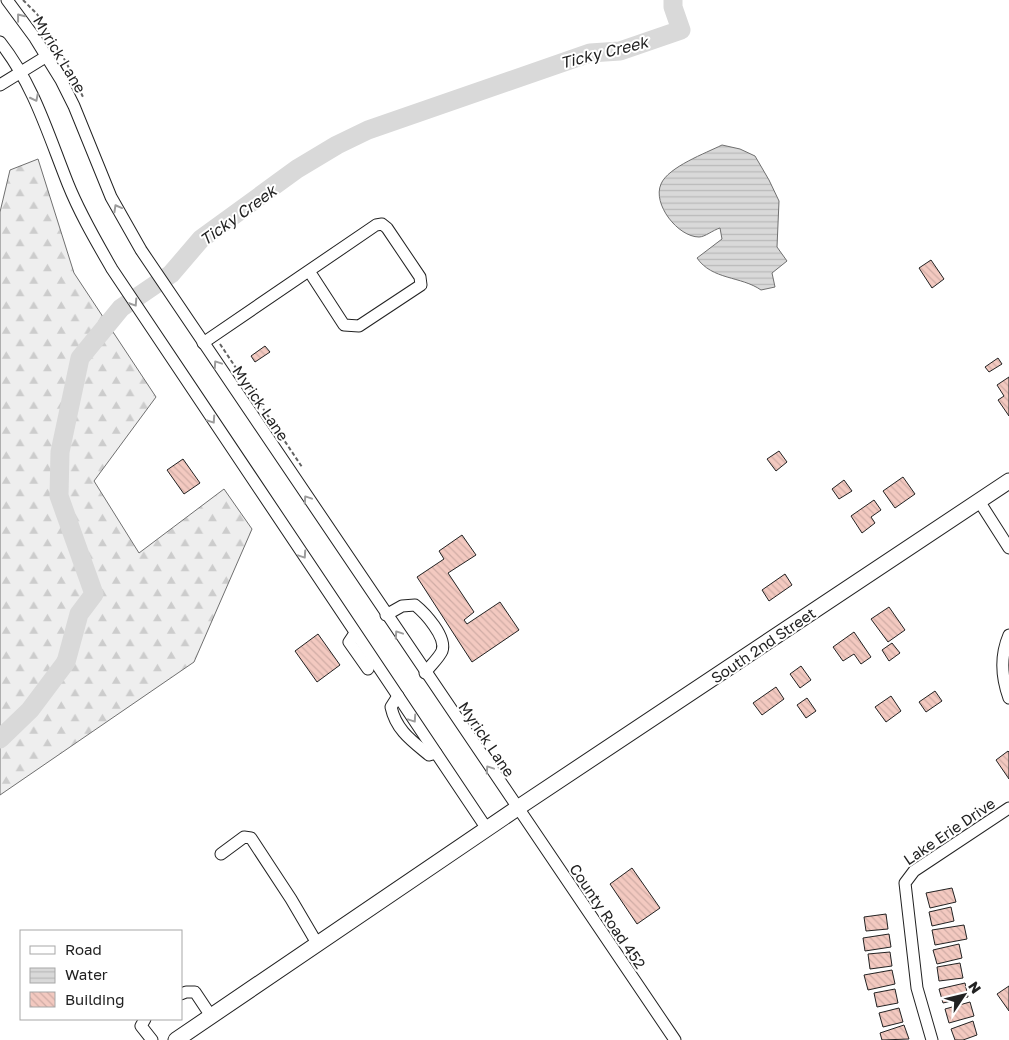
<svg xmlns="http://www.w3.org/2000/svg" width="1009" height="1040" font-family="'Golos Text',sans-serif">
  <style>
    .forest { fill: url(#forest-firs); stroke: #6f6f6f }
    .water { fill: url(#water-rules); stroke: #6f6f6f }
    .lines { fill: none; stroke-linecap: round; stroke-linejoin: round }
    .river { stroke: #d9d9d9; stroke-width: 19 }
    .building { fill: url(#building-back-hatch); stroke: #222 }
    .minor-casing { stroke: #222; stroke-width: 13 }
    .major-casing { stroke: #222; stroke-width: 17 }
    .path { stroke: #646464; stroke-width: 2; stroke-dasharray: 4 2.5; stroke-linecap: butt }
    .minor { stroke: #fff; stroke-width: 11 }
    .major { stroke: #fff; stroke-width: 15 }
    .oneway { stroke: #9c9c9c }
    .labels { text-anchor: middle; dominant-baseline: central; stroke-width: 4; stroke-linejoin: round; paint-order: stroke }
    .street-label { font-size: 15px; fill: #222; stroke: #fff }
    .water-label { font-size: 16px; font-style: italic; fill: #222; stroke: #fff }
  </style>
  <defs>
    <pattern id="forest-firs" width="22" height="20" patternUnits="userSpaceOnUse" patternTransform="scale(1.25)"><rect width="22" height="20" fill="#eee"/><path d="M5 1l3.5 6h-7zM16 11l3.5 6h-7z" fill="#ccc"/></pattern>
    <pattern id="water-rules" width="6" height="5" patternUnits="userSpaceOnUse" patternTransform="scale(1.25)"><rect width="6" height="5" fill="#d9d9d9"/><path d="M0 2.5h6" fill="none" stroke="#bababa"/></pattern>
    <pattern id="building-back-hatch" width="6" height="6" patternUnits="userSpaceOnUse" patternTransform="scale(1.25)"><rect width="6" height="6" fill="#f3c9c0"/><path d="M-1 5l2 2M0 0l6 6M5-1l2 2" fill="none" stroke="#d0aca5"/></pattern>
  </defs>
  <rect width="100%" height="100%" fill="#fff"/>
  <polygon class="forest" points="38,159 74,273 156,397 94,481 139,553 224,489 252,529 194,662 0,795 0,212 10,170"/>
  <path class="water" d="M722,145l18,4 15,7 14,24 10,21 -2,46 10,14 -15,12 3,14 -14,3c-20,-14 -49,-10 -64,-32l25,-19 -2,-11c-7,2 -15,9 -21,9 -21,0 -47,-33 -38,-53 7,-17 45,-31 61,-39z"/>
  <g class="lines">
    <polyline class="river" points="0,739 30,710 66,662 79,614 94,594 59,496 60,452 80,358 121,308 171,274 201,239 297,169 337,145 368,130 590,53 620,51 681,30 673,7 673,0"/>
  </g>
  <g class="building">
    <polygon points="931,260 944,279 932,288 919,268"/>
    <polygon points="265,346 270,352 255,362 251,356"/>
    <polygon points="998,358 1002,364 989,372 985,367"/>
    <polygon points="1009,377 1009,416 998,400 1004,396 997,385"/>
    <polygon points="779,451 787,462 776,471 767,459"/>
    <polygon points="183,459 200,483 184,494 167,470"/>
    <polygon points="903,477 915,494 895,508 883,491"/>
    <polygon points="844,480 852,491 839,499 832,489"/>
    <polygon points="874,500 881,510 871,517 875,523 862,533 851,516"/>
    <polygon points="462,535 476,555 448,573 474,612 464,620 467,624 500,602 519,630 472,662 417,577 444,559 439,551"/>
    <polygon points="785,574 792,585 769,601 762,590"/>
    <polygon points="889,607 905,630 888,642 871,619"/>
    <polygon points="854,632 871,657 861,664 854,654 843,661 833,647"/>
    <polygon points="318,634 340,665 317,682 295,651"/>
    <polygon points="892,643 900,653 889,661 882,650"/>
    <polygon points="801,666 811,680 800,688 790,674"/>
    <polygon points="776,687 784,699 762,715 753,703"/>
    <polygon points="935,691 942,701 926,712 919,702"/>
    <polygon points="891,696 901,711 886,722 875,707"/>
    <polygon points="807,698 816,711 806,718 797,705"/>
    <polygon points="1008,751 1009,752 1009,779 996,760"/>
    <polygon points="632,868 660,908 637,924 610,884"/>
    <polygon points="952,888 956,902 930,908 926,893"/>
    <polygon points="951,907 954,921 932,926 929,912"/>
    <polygon points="886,914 888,929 866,931 864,917"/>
    <polygon points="964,925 967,939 935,945 932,930"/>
    <polygon points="889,934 891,947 865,951 863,938"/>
    <polygon points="959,944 962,958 937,964 933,950"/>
    <polygon points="890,952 892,966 870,969 868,954"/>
    <polygon points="960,963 963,978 939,981 937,967"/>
    <polygon points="892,970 895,984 868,990 864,975"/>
    <polygon points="965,983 968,997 943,1003 939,989"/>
    <polygon points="1009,986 1009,1011 997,994"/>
    <polygon points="895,989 898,1003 877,1007 874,993"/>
    <polygon points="970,1002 974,1016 949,1023 945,1009"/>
    <polygon points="899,1008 903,1022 883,1027 879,1013"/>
    <polygon points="973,1021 977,1035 963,1040 955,1040 951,1029"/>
    <polygon points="904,1025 909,1039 882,1040 880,1033"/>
  </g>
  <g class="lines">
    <g class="minor-casing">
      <g id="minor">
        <polyline points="7,0 35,38 61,80 74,106 111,197 141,250 675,1040"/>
        <path d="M0,42c34,43 48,92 68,142 12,30 28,57 44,85l375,560"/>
        <polyline points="0,85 47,56"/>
        <polyline points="203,343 376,225 382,224 387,228 420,277 421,285 359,326 344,325 309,271"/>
        <polyline points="979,501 1009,548"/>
        <path d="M386,615l16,-9 13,-1c10,8 32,32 27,46 -3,7 -13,16 -17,22"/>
        <polyline points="355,633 349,642 368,669"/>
        <path d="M1009,635c-9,21 -8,41 0,63"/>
        <path d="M398,696l-7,11c5,23 21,34 38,48l7,-2"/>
        <polyline points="221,854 244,837 251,838 291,899 318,945"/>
        <polyline points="181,994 186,992 195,992 211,1016"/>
        <polyline points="145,1019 141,1026 152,1040"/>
        <polyline points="932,1040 917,988 905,883 914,871 1009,808"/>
      </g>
    </g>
    <g class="major-casing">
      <polyline id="major" points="176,1040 516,809 1009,481"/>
    </g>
    <g class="path">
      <polyline points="23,0 37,14 66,62 84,99"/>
      <polyline points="220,344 302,467"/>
    </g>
    <use href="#minor" class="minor"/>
    <use href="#major" class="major"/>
  </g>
  <defs><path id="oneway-chevron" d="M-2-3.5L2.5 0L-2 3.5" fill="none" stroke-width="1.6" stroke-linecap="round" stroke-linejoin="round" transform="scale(1.25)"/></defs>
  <g class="oneway">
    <use href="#oneway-chevron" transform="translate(20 17) rotate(-128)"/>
    <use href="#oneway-chevron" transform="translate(35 98) rotate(63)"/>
    <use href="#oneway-chevron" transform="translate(117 208) rotate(-119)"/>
    <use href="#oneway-chevron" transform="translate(134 303) rotate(57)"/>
    <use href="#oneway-chevron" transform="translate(217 364) rotate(-124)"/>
    <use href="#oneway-chevron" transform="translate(212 420) rotate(56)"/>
    <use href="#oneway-chevron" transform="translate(307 499) rotate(-124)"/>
    <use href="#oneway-chevron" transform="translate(303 555) rotate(56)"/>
    <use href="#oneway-chevron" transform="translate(398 634) rotate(-124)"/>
    <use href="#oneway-chevron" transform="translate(413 719) rotate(56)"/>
    <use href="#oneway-chevron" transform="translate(489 769) rotate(-124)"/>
  </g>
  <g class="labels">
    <g class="street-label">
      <text transform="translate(60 54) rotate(59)">Myrick Lane</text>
      <text transform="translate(261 403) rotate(56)">Myrick Lane</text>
      <text transform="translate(763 645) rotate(-34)">South 2nd Street</text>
      <text transform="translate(487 739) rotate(56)">Myrick Lane</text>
      <text transform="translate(949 831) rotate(-34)">Lake Erie Drive</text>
      <text transform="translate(608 916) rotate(56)">County Road 452</text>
    </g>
    <g class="water-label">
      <text transform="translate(604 52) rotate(-14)">Ticky Creek</text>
      <text transform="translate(238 215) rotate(-36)">Ticky Creek</text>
    </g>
  </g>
  <rect x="20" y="930" width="162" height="90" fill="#ffffff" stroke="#a7a7a7"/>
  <rect x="30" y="946" width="25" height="8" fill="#ffffff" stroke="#a7a7a7"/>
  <text x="65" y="955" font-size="15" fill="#222222">Road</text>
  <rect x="30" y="968" width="25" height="15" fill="url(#water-rules)" stroke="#a7a7a7"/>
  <text x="65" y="980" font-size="15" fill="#222222">Water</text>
  <rect x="30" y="992" width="25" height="15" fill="url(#building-back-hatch)" stroke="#a7a7a7"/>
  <text x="65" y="1005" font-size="15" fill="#222222">Building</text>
  <g transform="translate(964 995) rotate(55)" stroke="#ffffff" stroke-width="4" paint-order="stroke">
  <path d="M0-4L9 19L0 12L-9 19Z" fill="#222222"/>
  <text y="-8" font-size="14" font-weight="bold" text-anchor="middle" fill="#222222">N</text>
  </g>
</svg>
